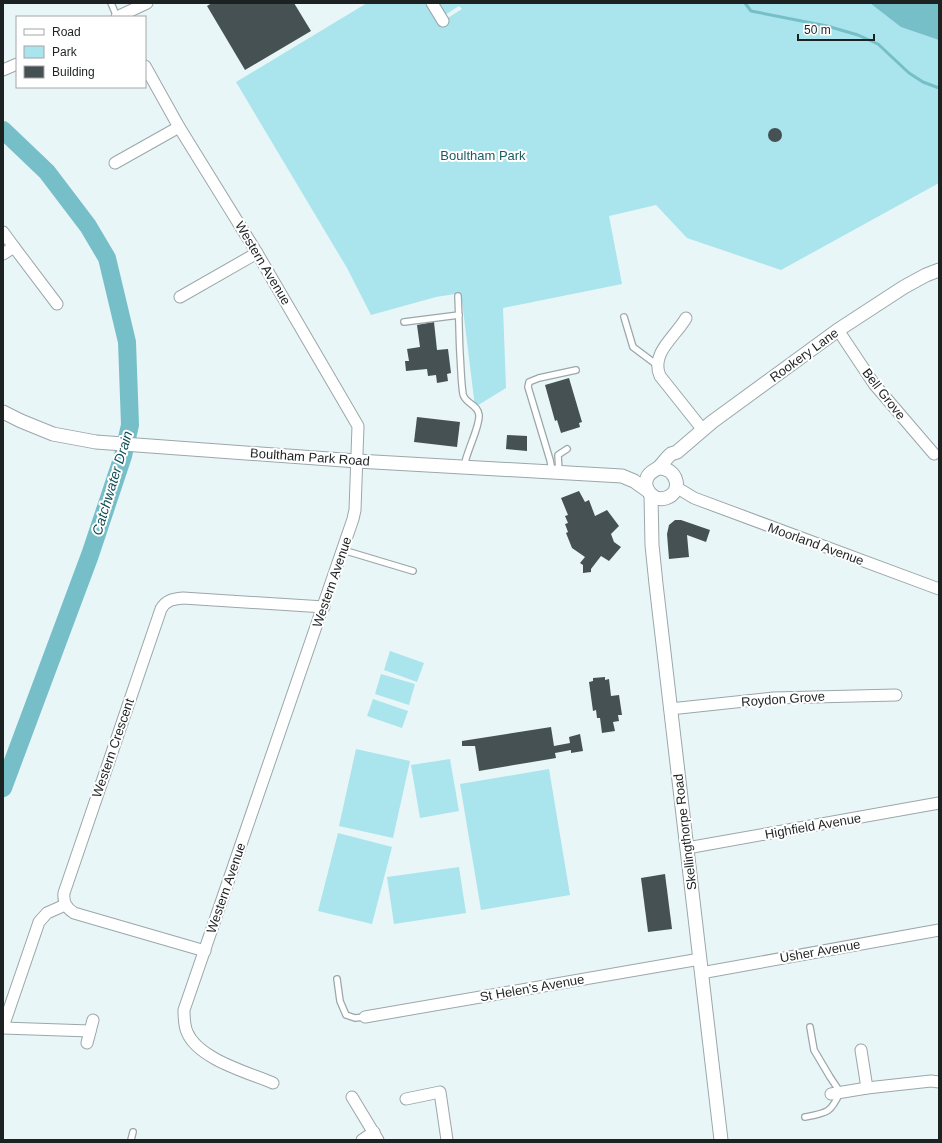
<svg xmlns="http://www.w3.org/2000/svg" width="942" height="1143" font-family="Arial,sans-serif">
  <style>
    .green { fill: #aae4ec }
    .water { fill: #76bfc8 }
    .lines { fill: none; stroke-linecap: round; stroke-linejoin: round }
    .stream { stroke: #76bfc8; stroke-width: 3 }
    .river { stroke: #76bfc8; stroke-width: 18 }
    .building { fill: #465153 }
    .service-casing { stroke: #9ba7a9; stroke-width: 8 }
    .minor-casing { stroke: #9ba7a9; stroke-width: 13 }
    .tertiary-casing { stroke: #9ba7a9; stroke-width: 15 }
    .service { stroke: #fff; stroke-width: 5.5 }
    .minor { stroke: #fff; stroke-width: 11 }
    .tertiary { stroke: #fff; stroke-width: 13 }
    .labels { text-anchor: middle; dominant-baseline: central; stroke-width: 4; stroke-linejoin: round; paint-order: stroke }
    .park-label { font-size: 13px; fill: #1d5b62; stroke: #fff }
    .street-label { font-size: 13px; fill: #1c2122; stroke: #fff }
    .water-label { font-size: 14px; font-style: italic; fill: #0f5057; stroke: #fff }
  </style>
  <rect width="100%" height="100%" fill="#e9f6f8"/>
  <g class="green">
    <polygon points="367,3 427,3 443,21 462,9 459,6 442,17 435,3 939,3 939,183 781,270 687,238 656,205 609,216 622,284 503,308 506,388 475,407 461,293 436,297 371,315 347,268 236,82"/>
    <polygon points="390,651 424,663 417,682 384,670"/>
    <polygon points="381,674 415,684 409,705 375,694"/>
    <polygon points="373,699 408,711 402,728 367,716"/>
    <polygon points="356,749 410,761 393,838 339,826"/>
    <polygon points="450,759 459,811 420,818 411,765"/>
    <polygon points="549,769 570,895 481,910 460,784"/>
    <polygon points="338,833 392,847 372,924 318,911"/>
    <polygon points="459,867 466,913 394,924 387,877"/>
  </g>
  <polygon class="water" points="870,3 939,3 939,40 901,27"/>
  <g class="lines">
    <polyline class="stream" points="745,3 751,11 827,26 858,35 878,44 909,73 923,82 939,88"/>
    <polyline class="river" points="3,130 47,172 88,226 107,258 127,342 130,425 123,456 90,555 3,788"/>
  </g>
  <g class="building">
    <polygon points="212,3 294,3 311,31 245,70 207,6"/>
    <circle cx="775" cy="135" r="7"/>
    <polygon points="434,322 437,350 448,349 451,373 447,374 448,381 437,383 436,375 428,376 427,369 406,371 405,361 409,361 407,349 420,347 417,325"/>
    <polygon points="569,378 582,422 579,423 580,427 561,433 557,420 555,421 545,385"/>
    <polygon points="417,417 460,422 457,447 414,442"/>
    <polygon points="507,435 527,436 527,451 506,449"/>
    <polygon points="579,491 585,502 589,500 595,516 607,510 619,526 611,534 614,542 621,547 609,561 601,556 591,569 591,572 583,573 583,565 580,563 585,557 572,548 566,533 568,532 565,524 568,523 565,516 568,515 561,498"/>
    <polygon points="675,520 681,520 710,530 706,542 687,535 689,557 669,559 667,534 669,525"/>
    <polygon points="605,677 605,680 609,679 611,696 619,695 622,715 618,715 619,721 613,722 615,731 602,733 600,718 597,718 596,710 593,711 589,682 593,681 593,678"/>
    <polygon points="551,727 554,746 570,743 569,737 580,734 583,751 571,753 571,750 555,753 556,758 479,771 475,746 462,746 462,741"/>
    <polygon points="665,874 672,929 648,932 641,878"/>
  </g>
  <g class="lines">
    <g class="service-casing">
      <g id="service">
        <polyline points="111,3 117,17"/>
        <path d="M458,296c1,20 1,39 2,58 1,14 1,27 3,40 2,10 15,10 16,21 1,12 -13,37 -15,52"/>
        <polyline points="624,317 633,347 657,365"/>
        <polyline points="404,322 459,315"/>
        <polyline points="552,471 550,460 528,387 529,382 539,378 576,370"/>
        <polyline points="559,472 558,455 567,449"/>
        <polyline points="343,550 413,571"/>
        <polyline points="337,979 340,1001 346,1015 355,1018 365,1017"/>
        <path d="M805,1117c22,-4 26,-4 35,-25l-10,-15 -16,-27 -4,-23"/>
        <polyline points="131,1140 133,1132"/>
      </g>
    </g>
    <g class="minor-casing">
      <g id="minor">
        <polyline points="432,3 443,21"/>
        <polyline points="117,17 147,3"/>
        <path d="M145,66l34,61 78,126 101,173 -3,84 -2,9 -169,491c0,7 0,15 3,22 11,27 60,40 86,51"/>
        <polyline points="3,70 17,64"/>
        <polyline points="115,163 179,127"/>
        <polyline points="3,232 14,247"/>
        <polyline points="3,254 14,247 57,304"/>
        <polyline points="180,297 257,253"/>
        <path d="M686,318c-10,18 -36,35 -26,58l43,54"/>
        <polyline points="838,330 874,384 934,454"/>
        <polyline points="676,487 694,498 939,589"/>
        <polyline points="670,709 773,698 896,695"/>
        <polyline points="687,848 939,803"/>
        <path d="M205,951l-131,-38c-8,-5 -11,-11 -10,-20l97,-284c5,-9 12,-10 22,-11l141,9"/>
        <polyline points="701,973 939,930"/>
        <polyline points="365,1017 700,959"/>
        <polyline points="3,1027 39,922 47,913 65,905"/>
        <polyline points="3,1028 90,1031"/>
        <polyline points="87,1043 93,1020"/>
        <polyline points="861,1050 867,1088"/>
        <polyline points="831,1094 867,1088 931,1081 939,1082"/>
        <polyline points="352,1097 378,1140"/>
        <polyline points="406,1099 440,1092 447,1140"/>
        <polyline points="362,1140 374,1132"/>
      </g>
    </g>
    <g class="tertiary-casing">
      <g id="tertiary">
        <polyline points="3,412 21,421 53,434 96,442 357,461 622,476 634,481 648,491"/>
        <path d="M658,468c19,-1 26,24 8,30 -12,4 -24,-9 -19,-20 2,-6 7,-7 11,-10 5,-4 8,-10 13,-14 2,-1 4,-1 6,-2l35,-30 126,-92 66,-43 22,-12 13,-5"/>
        <polyline points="651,495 652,545 656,584 721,1140"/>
      </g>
    </g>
    <use href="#service" class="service"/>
    <use href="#minor" class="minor"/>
    <use href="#tertiary" class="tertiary"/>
  </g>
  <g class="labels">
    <g class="park-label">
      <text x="483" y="155">Boultham Park</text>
    </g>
    <g class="street-label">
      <text transform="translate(263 263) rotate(59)">Western Avenue</text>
      <text transform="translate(804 355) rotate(-36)">Rookery Lane</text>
      <text transform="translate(884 394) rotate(52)">Bell Grove</text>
      <text transform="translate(310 457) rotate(4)">Boultham Park Road</text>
      <text transform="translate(816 544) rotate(20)">Moorland Avenue</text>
      <text transform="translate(332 582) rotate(-71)">Western Avenue</text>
      <text transform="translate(783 699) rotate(-4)">Roydon Grove</text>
      <text transform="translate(113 748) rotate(-71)">Western Crescent</text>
      <text transform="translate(813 826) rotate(-10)">Highfield Avenue</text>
      <text transform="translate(685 832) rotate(-97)">Skellingthorpe Road</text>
      <text transform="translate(226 888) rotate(-71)">Western Avenue</text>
      <text transform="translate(820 951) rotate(-10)">Usher Avenue</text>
      <text transform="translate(532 988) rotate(-10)">St Helen's Avenue</text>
    </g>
    <g class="water-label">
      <text transform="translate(112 483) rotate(-73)">Catchwater Drain</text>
    </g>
  </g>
  <rect width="942" height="1143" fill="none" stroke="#1c2122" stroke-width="8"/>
  <rect x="16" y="16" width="130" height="72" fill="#ffffff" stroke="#a4a6a7"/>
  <rect x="24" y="29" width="20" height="6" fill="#ffffff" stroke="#a4a6a7"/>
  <text x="52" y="36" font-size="12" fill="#1c2122">Road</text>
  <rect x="24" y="46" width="20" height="12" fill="#aae4ec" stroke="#a4a6a7"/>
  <text x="52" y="56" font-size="12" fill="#1c2122">Park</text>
  <rect x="24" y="66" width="20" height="12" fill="#465153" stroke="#a4a6a7"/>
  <text x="52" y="76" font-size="12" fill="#1c2122">Building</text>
  <path d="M798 34v6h76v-6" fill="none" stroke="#1c2122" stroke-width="2"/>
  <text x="804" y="34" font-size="12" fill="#1c2122" stroke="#ffffff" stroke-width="3" paint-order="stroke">50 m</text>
</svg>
